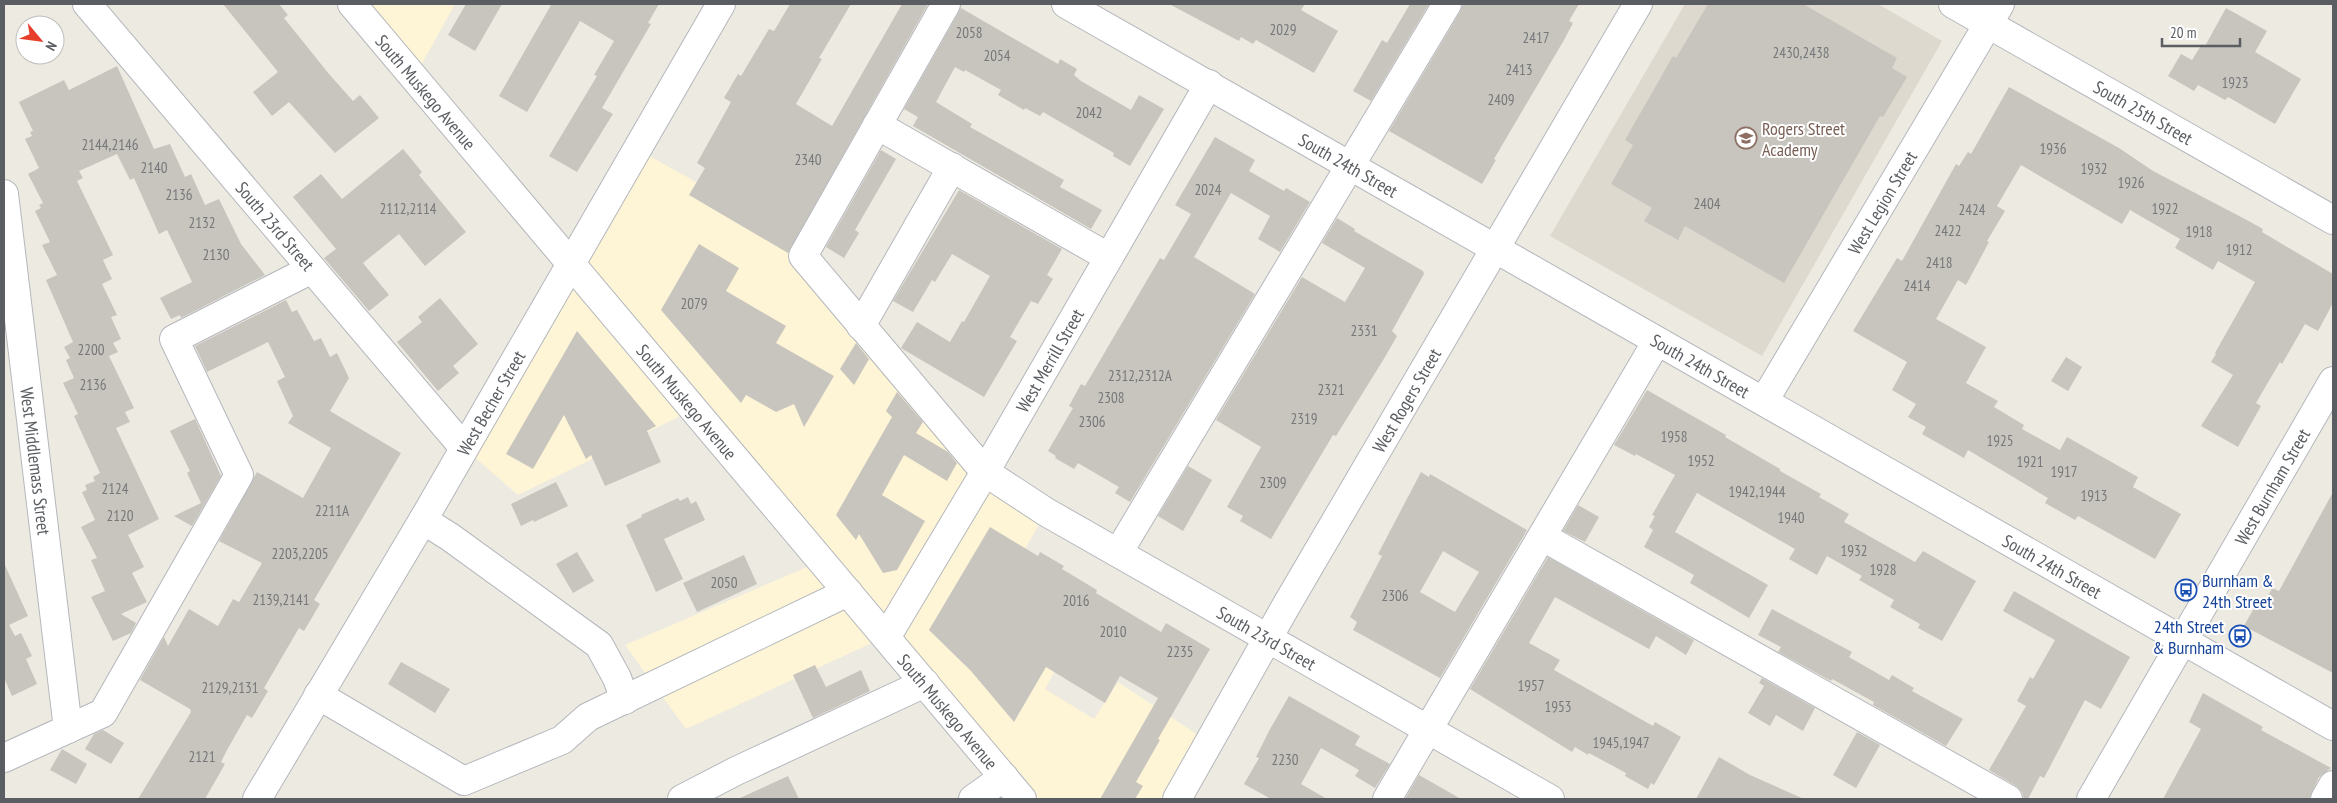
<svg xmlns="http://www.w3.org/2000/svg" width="2337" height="803" font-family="'PT Sans Narrow',sans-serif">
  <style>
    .commercial { fill: #fef5d6 }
    .education { fill: #ddd9cf }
    .building { fill: #c8c5bf; fill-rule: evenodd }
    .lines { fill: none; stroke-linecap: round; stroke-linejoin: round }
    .minor-casing { stroke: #b4b7bc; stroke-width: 30 }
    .minor { stroke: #fff; stroke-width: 28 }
    .labels { text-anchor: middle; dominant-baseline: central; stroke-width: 4; stroke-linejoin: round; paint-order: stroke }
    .number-label { font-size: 15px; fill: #767879 }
    .street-label { font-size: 18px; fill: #5a5e62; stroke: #fff }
    .education-label { font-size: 18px; fill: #785e54; stroke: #fff; text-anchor: start }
    .transit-label { font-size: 18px; fill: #164399; stroke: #fff; text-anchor: start }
  </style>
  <rect width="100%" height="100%" fill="#edeae1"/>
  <g class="commercial">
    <polygon points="352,4 455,4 414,78"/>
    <polygon points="637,149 809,245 972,456 1046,512 996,600 1071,642 1045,689 1094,719 1118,682 1210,743 1177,799 1022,799 887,636 686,729 625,645 821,561 693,410 518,495 464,448"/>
  </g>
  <polygon class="education" points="1685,4 1878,4 1942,41 1762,356 1550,236"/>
  <g class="building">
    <polygon points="223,4 279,4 288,15 284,18 329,74 353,101 360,95 379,118 335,153 289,102 272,116 253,92 278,72"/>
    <polygon points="466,4 502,4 475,51 448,35"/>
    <polygon points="549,4 659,4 648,23 651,24 602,108 613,114 577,172 549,156 597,76 594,75 614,41 580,21 527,112 499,96 551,5"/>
    <polygon points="790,4 851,4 819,58 822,59 796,104 832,126 902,4 928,4 788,253 689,195 705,168 697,163 731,102 724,98 738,74 741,76 769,29 774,31"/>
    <polygon points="1169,4 1305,4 1301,10 1338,31 1314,73 1256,40 1253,44 1241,37 1239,41"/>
    <polygon points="1410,4 1429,4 1371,101 1353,91 1382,40 1387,43"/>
    <polygon points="1463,4 1579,4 1569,21 1573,23 1564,40 1494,159 1496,160 1482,184 1389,131 1460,12"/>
    <polygon points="1708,4 1803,4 1897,58 1892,68 1907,77 1883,117 1880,116 1784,283 1685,226 1678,240 1644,221 1652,208 1611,184 1633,145 1625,140 1673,56 1676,58"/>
    <polygon points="961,8 1058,64 1060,59 1077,69 1074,75 1081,81 1131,110 1139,95 1164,109 1130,166 1113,156 1114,153 1043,112 1040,116 1025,108 1024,110 998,95 1001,90 965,70 964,72 955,67 936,102 972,124 970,127 1064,180 1060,187 1102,210 1091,229 913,126 918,117 904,109"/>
    <polygon points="2226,8 2267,31 2255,52 2301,79 2275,124 2228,97 2225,100 2198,85 2194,91 2168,76 2181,54 2192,60 2202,44 2205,46"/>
    <polygon points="117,66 154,149 170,144 185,177 191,174 205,205 219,199 241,244 265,275 181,318 180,315 171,319 160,298 192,282 167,230 159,234 134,178 130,180 117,154 79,171 83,178 77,181 113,255 103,260 112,279 102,284 117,315 111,317 121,339 113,343 118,352 109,356 134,408 125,412 130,422 116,428 159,519 128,535 144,567 132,573 147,602 121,614 136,623 131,633 113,641 91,597 105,591 91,560 97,558 81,527 95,520 82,492 87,490 85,485 95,481 93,477 100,473 74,416 78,414 63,383 74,378 66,360 70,358 64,347 73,342 46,280 57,275 42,245 50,242 35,211 41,208 39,205 43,203 28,174 39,168 25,139 32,136 30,132 33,131 19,102 64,80 69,90"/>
    <polygon points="2009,87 2119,148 2153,171 2245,219 2263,229 2262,232 2333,274 2333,303 2318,331 2305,324 2282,364 2280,362 2256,403 2261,406 2238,447 2201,426 2233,375 2211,362 2216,354 2215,353 2255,282 2218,261 2213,270 2175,248 2180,239 2130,210 2122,224 2021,165 1997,206 2005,211 1987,241 1989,242 1966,285 1958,280 1936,319 1986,347 1966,383 1998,401 1994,407 2024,425 2022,429 2060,450 2067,437 2138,477 2133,487 2181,514 2155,559 2078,516 2075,520 2045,503 2048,498 1968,450 1964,458 1922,434 1926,427 1908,417 1916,404 1892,390 1907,362 1853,331 1897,258 1902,261 1956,164 1959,166 1968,152 1971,154"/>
    <polygon points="1215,137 1255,160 1249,171 1284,191 1286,188 1310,202 1280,252 1258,239 1270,216 1231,193 1194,257 1255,294 1130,502 1115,493 1119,487 1078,463 1074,469 1055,458 1056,456 1048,451 1073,408 1069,406 1081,384 1085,386 1160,258 1164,260 1191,214 1175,205"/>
    <polygon points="403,149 422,172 419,175 466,232 425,266 399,234 363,263 389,295 369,311 324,258 336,249 293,197 321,174 342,199"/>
    <polygon points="881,150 896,159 855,230 859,233 844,258 826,247"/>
    <polygon points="959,190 1062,249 1047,275 1053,279 1038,304 1031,301 1010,337 1017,341 984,397 901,348 917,322 950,342 962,321 964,322 990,276 952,254 935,282 932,280 913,312 893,301"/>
    <polygon points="1337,218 1355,229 1354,231 1423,271 1424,274 1392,331 1397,336 1385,357 1336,436 1333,435 1271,539 1240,521 1243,516 1227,507 1261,447 1216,420 1302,277 1345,302 1365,268 1322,243"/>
    <polygon points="699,244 739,268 726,291 786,326 776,343 834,376 804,427 794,404 776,412 746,395 741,403 661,310"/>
    <polygon points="440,298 478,344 453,366 459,373 438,391 397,342 422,322 418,317"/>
    <polygon points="286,300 292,312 297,310 314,341 321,338 330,357 337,353 349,378 330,411 401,453 314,600 320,604 304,631 299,628 264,688 268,691 252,718 247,715 227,750 221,762 225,764 205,799 138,799 191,712 190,709 140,680 164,637 168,646 189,609 218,626 233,599 239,602 262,563 219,541 257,472 303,498 331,448 288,423 293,416 277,381 285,377 268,342 207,372 195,346"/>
    <polygon points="577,331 656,426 647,431 661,462 605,486 591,455 586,459 564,415 533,469 506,454"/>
    <polygon points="856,343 869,359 854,385 840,369"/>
    <polygon points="2066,357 2082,367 2068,391 2051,381"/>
    <polygon points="1647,390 1726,435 1725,437 1780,469 1780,471 1821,494 1819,497 1849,514 1844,522 1846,523 1915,562 1923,551 1976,581 1942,641 1918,628 1920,624 1890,607 1894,600 1859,580 1862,576 1827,556 1817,575 1789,559 1795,549 1697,493 1675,532 1768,585 1749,618 1690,583 1694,575 1644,547 1653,530 1649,527 1655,516 1652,515 1675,475 1636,454 1635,456 1614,445"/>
    <polygon points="897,392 923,422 916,433 948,452 957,463 947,481 904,455 882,495 925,521 897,570 883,573 859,534 856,540 836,515 892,417 886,411"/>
    <polygon points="195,419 221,476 192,526 174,516 201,503 187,473 190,471 170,431"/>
    <polygon points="1188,466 1212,480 1183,531 1158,516"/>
    <path d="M1421,472l8,5 1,-3 97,56 -87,148 -87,-48 4,-8 -7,-5 32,-61 -4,-2zM1443,551l36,21 -24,40 -35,-20z"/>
    <polygon points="556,482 568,506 534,522 533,520 521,526 511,504"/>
    <polygon points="2333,492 2333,673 2244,626 2259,599 2265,602 2272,588 2279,591"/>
    <polygon points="688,497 691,504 696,501 705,520 664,539 683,579 656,592 626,525 642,517 641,515 678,498 680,501"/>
    <polygon points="1578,505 1599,517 1585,542 1563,531"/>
    <polygon points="990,527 1038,556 1040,552 1064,566 1062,569 1097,590 1096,593 1161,632 1166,623 1210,649 1158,739 1160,740 1136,782 1143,786 1135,799 1100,799 1158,698 1120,676 1105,703 1046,667 1014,722 971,671 929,630"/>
    <polygon points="577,552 594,581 573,593 556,564"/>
    <polygon points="744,555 757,584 697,612 683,583"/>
    <polygon points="1548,557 1694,640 1686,655 1656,636 1649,649 1555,597 1529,643 1560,660 1554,670 1653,726 1655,722 1681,737 1654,785 1651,783 1648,789 1625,776 1626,773 1589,753 1588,755 1575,747 1572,752 1470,689"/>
    <polygon points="4,563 28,616 9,625 15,636 21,633 32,656 26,659 37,684 12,696 4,678"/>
    <polygon points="2014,591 2130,657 2101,709 2085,700 2044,778 2040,776 2028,799 2024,799 2022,792 2016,786 1989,770 2026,706 2017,701 2030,677 2033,679 2055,640 2003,611"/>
    <polygon points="1772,609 1852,652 1849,657 1889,680 1892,675 1914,688 1912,691 1963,719 1946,746 1873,705 1874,702 1832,679 1831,681 1778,652 1781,647 1758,635"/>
    <polygon points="401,662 450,689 435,713 388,684"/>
    <polygon points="815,665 826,687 861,670 870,691 813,718 793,675"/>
    <polygon points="1762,678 1815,708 1803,731 1776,715 1770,726 1748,713 1764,686 1759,683"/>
    <polygon points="2203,693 2263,727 2261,730 2331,768 2319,777 2309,799 2163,799 2201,729 2189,722"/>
    <polygon points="1289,696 1360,736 1355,745 1390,764 1375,788 1355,776 1359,770 1321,748 1301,784 1327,799 1271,799 1244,784 1259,758 1256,757 1269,731"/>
    <polygon points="103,730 124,743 111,764 85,749 94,734"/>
    <polygon points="1857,732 1880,745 1856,788 1833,775"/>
    <polygon points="62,749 87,764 76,784 50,770"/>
    <polygon points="1719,757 1750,775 1804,799 1696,799"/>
    <polygon points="1419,775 1461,799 1405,799"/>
    <polygon points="788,776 799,799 738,799"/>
  </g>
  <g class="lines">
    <g class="minor-casing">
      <g id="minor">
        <path id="s1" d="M87,4l377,444"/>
        <path id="s2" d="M352,4l670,795"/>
        <path id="s3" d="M946,4l-143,252 182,216 61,40 504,287"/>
        <path id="s4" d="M1066,4l1267,722"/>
        <path id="s5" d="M1953,4l380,216"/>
        <polyline points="877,125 1108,257"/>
        <path id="s6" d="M4,194l64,535"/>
        <polyline points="861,326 952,167"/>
        <path id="s7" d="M1764,401l236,-397"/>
        <polyline points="423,520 450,537 599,645 617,678 625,700"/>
        <polyline points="1543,537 2008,799"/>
        <polyline points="1118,553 1447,4"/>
        <path id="s8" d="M887,636l98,-164 224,-388"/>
        <polyline points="318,695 464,781 562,740 588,717 848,592"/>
        <polyline points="4,758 103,713 239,475 174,339 312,269"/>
        <path id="s9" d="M257,799l166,-279 298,-516"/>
        <polyline points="682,799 736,771 925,683"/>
        <polyline points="973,799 1004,777"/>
        <path id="s10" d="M1177,799l109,-193 352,-602"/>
        <polyline points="1387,799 1657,341"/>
        <path id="s11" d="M2091,799l242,-418"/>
        <polyline points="2325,799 2333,785"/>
      </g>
    </g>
    <use href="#minor" class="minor"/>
  </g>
  <defs>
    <g id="school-ring" transform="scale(1.125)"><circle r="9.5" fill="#fff" stroke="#8d6e63" stroke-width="1.5"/><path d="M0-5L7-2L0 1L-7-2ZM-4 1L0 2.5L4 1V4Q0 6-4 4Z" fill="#8d6e63"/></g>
    <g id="bus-ring" transform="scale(1.125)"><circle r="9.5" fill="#fff" stroke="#1a4fb4" stroke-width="1.5"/><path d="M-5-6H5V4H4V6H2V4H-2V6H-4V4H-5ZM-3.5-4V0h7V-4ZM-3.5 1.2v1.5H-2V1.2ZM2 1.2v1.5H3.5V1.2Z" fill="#1a4fb4"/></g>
  </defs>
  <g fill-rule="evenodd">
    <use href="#school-ring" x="1746" y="138"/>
    <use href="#bus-ring" x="2186" y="590"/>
    <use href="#bus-ring" x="2240" y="636"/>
  </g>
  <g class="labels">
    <g class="number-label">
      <text x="1283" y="29">2029</text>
      <text x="969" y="32">2058</text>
      <text x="1536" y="37">2417</text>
      <text x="1801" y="52">2430,2438</text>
      <text x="997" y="55">2054</text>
      <text x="1519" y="69">2413</text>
      <text x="2235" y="82">1923</text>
      <text x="1501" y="99">2409</text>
      <text x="1089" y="112">2042</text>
      <text x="110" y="144">2144,2146</text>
      <text x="2053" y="148">1936</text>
      <text x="808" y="159">2340</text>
      <text x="154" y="167">2140</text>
      <text x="2094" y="168">1932</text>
      <text x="2131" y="182">1926</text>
      <text x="1208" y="189">2024</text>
      <text x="179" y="194">2136</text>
      <text x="1707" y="203">2404</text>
      <text x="408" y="208">2112,2114</text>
      <text x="2165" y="208">1922</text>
      <text x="1972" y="209">2424</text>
      <text x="202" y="222">2132</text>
      <text x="1948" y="230">2422</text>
      <text x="2199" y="231">1918</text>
      <text x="2239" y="249">1912</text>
      <text x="216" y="254">2130</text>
      <text x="1939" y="262">2418</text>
      <text x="1917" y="285">2414</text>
      <text x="694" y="303">2079</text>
      <text x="1364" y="330">2331</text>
      <text x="91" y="349">2200</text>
      <text x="1140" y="375">2312,2312A</text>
      <text x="93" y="384">2136</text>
      <text x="1331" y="389">2321</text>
      <text x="1111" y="397">2308</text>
      <text x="1304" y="418">2319</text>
      <text x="1092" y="421">2306</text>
      <text x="1674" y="436">1958</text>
      <text x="2000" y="440">1925</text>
      <text x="1701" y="460">1952</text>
      <text x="2030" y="461">1921</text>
      <text x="2064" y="471">1917</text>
      <text x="1273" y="482">2309</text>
      <text x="115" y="488">2124</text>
      <text x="1757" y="491">1942,1944</text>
      <text x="2094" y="495">1913</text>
      <text x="332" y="510">2211A</text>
      <text x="120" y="515">2120</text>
      <text x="1791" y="517">1940</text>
      <text x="1854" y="550">1932</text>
      <text x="300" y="553">2203,2205</text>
      <text x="1883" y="569">1928</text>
      <text x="724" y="582">2050</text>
      <text x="1395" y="595">2306</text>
      <text x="281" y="599">2139,2141</text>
      <text x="1076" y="600">2016</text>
      <text x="1113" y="631">2010</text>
      <text x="1180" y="651">2235</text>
      <text x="1531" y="685">1957</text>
      <text x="230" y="687">2129,2131</text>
      <text x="1558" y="706">1953</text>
      <text x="1621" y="742">1945,1947</text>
      <text x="202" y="756">2121</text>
      <text x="1285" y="759">2230</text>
    </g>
    <g class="street-label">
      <text stroke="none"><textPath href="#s2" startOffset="115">South Muskego Avenue</textPath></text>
      <text stroke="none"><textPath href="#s5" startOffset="219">South 25th Street</textPath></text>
      <text stroke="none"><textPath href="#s4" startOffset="325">South 24th Street</textPath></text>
      <text stroke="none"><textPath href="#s7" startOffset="231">West Legion Street</textPath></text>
      <text stroke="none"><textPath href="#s1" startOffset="291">South 23rd Street</textPath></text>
      <text stroke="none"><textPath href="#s8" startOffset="320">West Merrill Street</textPath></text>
      <text stroke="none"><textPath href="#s4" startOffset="730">South 24th Street</textPath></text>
      <text stroke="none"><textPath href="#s10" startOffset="460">West Rogers Street</textPath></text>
      <text stroke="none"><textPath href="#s9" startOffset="460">West Becher Street</textPath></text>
      <text stroke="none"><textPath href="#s2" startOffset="520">South Muskego Avenue</textPath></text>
      <text stroke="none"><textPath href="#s6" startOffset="269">West Middlemass Street</textPath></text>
      <text stroke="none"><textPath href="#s11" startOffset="361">West Burnham Street</textPath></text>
      <text stroke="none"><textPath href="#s4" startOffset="1135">South 24th Street</textPath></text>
      <text stroke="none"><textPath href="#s3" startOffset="899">South 23rd Street</textPath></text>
      <text stroke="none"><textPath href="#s2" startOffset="925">South Muskego Avenue</textPath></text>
    </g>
    <g class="education-label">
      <text x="1762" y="128">Rogers Street<tspan x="1762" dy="21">Academy</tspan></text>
    </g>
    <g class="transit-label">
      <text x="2202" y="580">Burnham &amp;<tspan x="2202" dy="21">24th Street</tspan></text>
      <text x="2224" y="626" text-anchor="end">24th Street<tspan x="2224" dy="21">&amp; Burnham</tspan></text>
    </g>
  </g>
  <rect width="2337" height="803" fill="none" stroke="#5a5e62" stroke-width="10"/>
  <g transform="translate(40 40) rotate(119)"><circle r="24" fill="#ffffff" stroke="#bdbfc0"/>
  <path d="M0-4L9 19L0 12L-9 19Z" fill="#e93d2b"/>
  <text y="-8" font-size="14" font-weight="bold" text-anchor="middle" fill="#5a5e62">N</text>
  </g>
  <path d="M2162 38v8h78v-8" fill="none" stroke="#5a5e62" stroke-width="2.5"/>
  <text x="2170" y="38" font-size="15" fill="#5a5e62" stroke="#ffffff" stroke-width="4" paint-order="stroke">20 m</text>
</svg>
